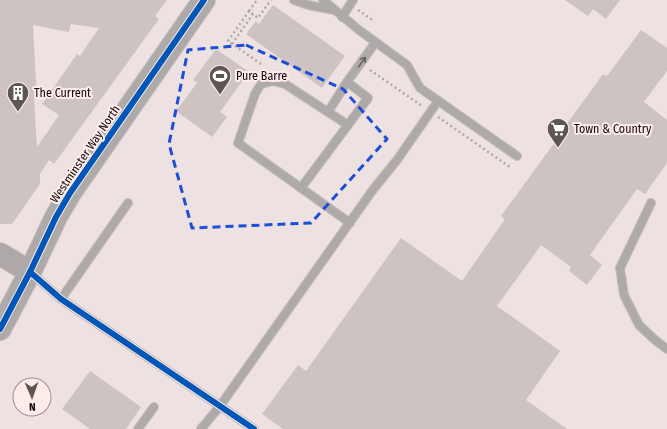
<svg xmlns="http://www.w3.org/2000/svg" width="667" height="429" font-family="'Fira Sans Condensed',sans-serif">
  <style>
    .building { fill: #cec3c3; fill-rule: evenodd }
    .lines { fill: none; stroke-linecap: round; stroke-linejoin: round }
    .lane-casing { stroke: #cabfbf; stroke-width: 10 }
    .secondary-casing { stroke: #cabfbf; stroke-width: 24 }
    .highway-casing { stroke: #cabfbf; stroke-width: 24 }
    .path { stroke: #aeaaaa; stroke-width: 2.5; stroke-dasharray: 2 3; stroke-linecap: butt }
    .lane { stroke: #aeaaaa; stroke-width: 8 }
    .secondary { stroke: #aeaaa9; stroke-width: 22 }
    .highway { stroke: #aea8a8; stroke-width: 22 }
    .cycleway-casing { stroke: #feebea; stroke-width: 8 }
    .cycleway { stroke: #0057b8; stroke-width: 6 }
    .oneway { stroke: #676262 }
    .marked { fill: none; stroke: #1d4ed8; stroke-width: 3; stroke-dasharray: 8 5; stroke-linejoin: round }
    .labels { text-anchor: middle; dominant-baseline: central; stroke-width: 4; stroke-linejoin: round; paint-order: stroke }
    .poi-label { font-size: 12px; fill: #110a09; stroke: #feebea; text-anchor: start }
    .street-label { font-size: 12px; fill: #110a09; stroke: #feebea }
  </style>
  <rect width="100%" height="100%" fill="#eee1e1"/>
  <g class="building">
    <path d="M0,0h167l-12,16 4,3 -105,145 -5,-4 -9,14v10l-28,40h-12zM71,24l28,4 -19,28 -3,-2 -35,50 17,11 -22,32 -3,-49 3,2 -4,-75 36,7z"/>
    <polygon points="565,0 620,0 606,19 593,9 588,16"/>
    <polygon points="273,5 345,56 322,88 246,34 256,21 259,24"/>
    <polygon points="641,30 667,48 667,71 644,102 667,120 667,163 645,194 637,189 590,255 602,265 587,285 569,271 571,267 541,245 497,306 560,351 526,400 567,429 283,429 262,414 298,365 306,371 401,238 462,281 505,219 501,216 560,135 552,130 551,122 554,120 558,119 566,125 603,74 607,76"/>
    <polygon points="216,49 249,72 220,112 227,117 212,137 176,111 197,83 193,80"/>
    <polygon points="90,371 141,407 126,429 90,429 62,409"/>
  </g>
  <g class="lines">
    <g class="lane-casing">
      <g id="lane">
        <polyline points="294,0 308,5 334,10"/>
        <polyline points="323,0 359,30 407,65 420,88 517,156"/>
        <polyline points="342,17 353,0"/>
        <polyline points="328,112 347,82"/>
        <polyline points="348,125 285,84 273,81 261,84 255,94 238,143 350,223"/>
        <polyline points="301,188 368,98 347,82 375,43"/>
        <polyline points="651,203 620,268 624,295 639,325 655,340 667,349"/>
        <polyline points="31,273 61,299 254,429"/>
        <polyline points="61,299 128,203"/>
        <polyline points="138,429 154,407"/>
        <polyline points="201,429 220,406 372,191 397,160 438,101"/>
      </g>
    </g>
    <g class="secondary-casing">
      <polyline id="secondary" points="0,329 30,272 56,217 70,193 204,0"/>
    </g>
    <g class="highway-casing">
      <polyline id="highway" points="0,254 30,272"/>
    </g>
    <g class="path">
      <polyline points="358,10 374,21"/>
      <polyline points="249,11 257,0"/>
      <polyline points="232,44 253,14"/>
      <polyline points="261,64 228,41 249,11 258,18 271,0"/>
      <polyline points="370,70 422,106"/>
      <polyline points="438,117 510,167"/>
    </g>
    <use href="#lane" class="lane"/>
    <use href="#secondary" class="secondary"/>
    <use href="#highway" class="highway"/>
    <g class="cycleway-casing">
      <g id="cycleway">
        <polyline points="30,272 61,299 254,429"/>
        <polyline points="0,329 30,272 56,217 70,193 204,0"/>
      </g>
    </g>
    <use href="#cycleway" class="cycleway"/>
  </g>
  <defs><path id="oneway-shaft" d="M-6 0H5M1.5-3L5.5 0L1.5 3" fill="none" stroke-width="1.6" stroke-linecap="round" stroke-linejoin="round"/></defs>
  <use class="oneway" href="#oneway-shaft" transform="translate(362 62) rotate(-54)"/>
  <path class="marked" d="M246,45l97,44 44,50 -76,84 -119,5 -23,-84 19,-94z"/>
  <defs>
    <g id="stadium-pin" transform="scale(1.15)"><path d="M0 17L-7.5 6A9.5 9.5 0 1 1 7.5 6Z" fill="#5e5555" stroke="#feebea"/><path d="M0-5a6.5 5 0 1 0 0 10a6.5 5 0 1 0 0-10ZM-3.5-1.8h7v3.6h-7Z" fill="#fff"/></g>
    <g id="building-pin" transform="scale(1.15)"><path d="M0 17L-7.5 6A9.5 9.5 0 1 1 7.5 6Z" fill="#5e5555" stroke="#feebea"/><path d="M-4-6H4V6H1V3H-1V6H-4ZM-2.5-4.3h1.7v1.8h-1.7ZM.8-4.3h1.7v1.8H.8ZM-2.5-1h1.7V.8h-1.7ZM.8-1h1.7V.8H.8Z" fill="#fff"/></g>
    <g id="supermarket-pin" transform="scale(1.15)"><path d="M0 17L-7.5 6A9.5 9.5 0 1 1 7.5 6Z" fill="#5e5555" stroke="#feebea"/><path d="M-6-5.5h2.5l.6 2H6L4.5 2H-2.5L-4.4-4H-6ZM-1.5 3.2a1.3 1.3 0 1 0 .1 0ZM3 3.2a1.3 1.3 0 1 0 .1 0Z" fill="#fff"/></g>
  </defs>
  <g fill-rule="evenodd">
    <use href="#stadium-pin" x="220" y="76"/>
    <use href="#building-pin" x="18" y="93"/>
    <use href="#supermarket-pin" x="558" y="129"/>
  </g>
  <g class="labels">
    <g class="poi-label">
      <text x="236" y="76">Pure Barre</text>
      <text x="34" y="93">The Current</text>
      <text x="574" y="129">Town &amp; Country</text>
    </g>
    <g class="street-label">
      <text transform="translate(85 154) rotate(-56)">Westminster Way North</text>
    </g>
  </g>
  <g transform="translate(32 397) rotate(178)"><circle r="19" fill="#feebea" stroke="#9f9190"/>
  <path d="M0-3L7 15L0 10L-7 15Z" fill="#5e5555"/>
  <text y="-6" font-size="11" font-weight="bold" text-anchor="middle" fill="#110a09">N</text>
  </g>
</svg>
